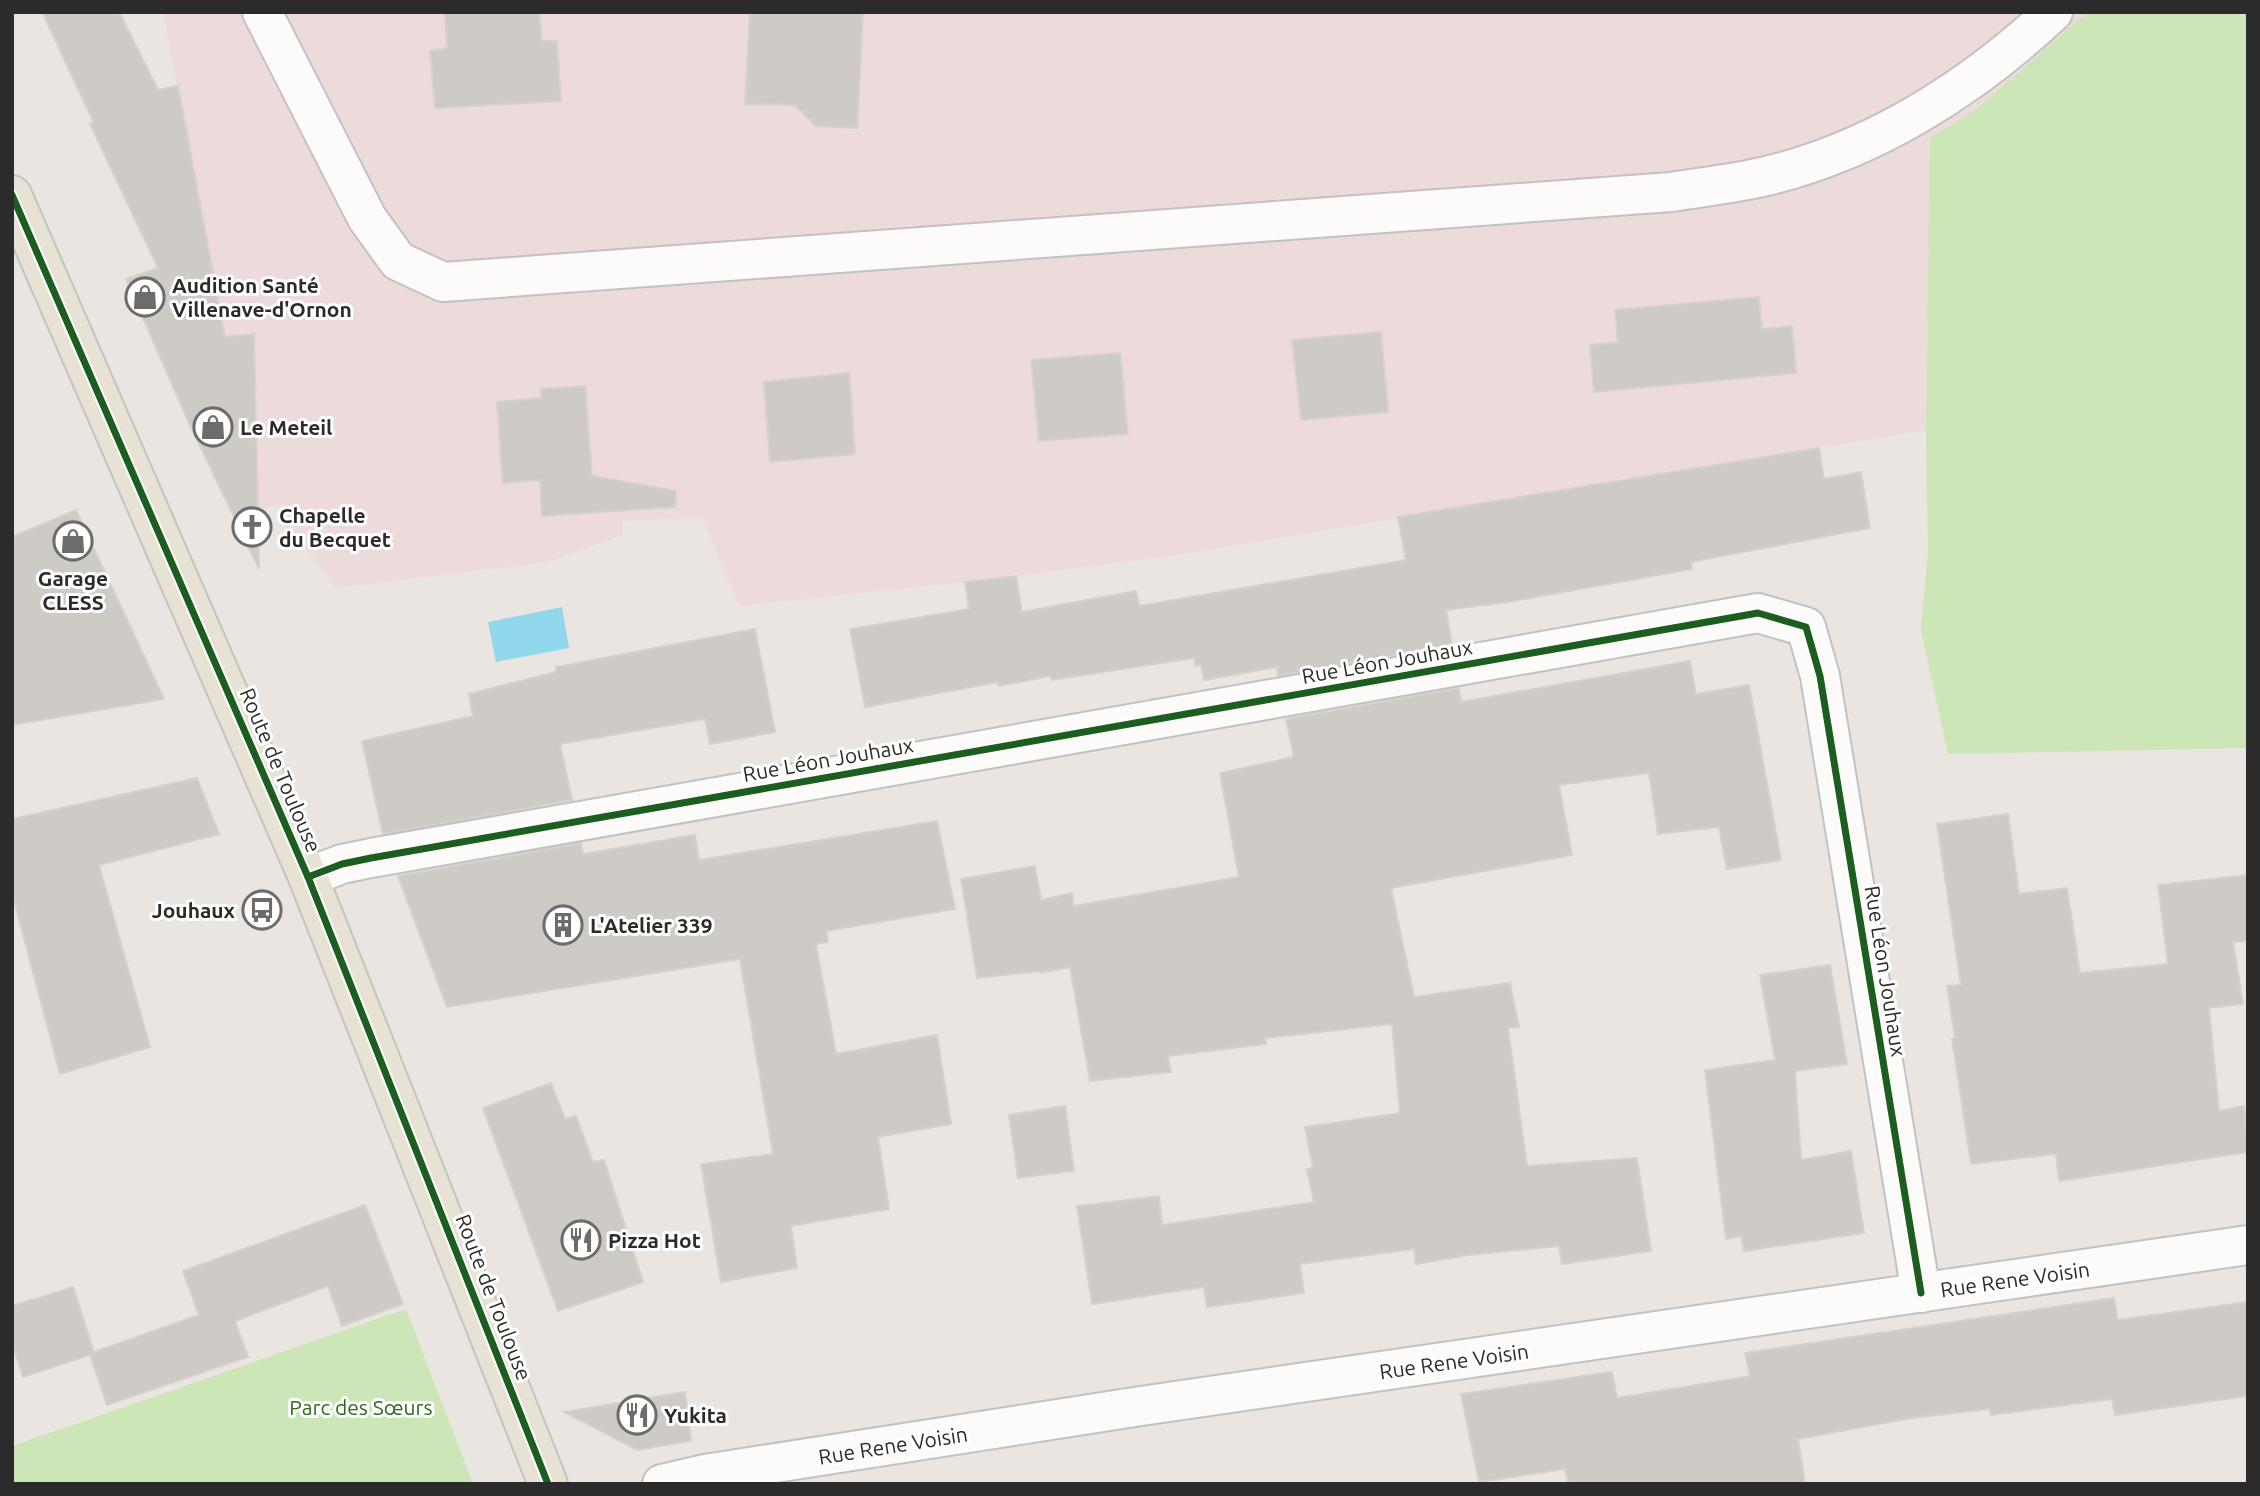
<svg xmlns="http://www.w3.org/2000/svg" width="2260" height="1496" font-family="Ubuntu,sans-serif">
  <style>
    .medical { fill: #ecdbda }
    .green { fill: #cce6b8 }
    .water { fill: #92d8ed }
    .building { fill: #cecbc7; stroke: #d5d1cc; stroke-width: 2 }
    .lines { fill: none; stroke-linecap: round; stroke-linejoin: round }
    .minor-casing { stroke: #c3c2c1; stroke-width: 42 }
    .major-casing { stroke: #c5c3c1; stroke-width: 42 }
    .minor { stroke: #fcfbfa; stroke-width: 38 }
    .major { stroke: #e7e2d3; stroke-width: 38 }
    .cycleway-casing { stroke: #fff; stroke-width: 11 }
    .cycleway { stroke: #1b5e20; stroke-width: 7 }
    .labels { text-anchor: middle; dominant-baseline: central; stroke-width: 6; stroke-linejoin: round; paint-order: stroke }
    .poi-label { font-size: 21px; font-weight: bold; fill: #2b2b2b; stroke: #fff; text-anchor: start }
    .street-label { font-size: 21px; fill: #2b2b2b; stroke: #fff }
    .park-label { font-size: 21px; fill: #2b6c18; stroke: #fff }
  </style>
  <rect width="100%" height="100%" fill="#eae5e0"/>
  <polygon class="medical" points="163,12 2248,12 2248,748 1948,754 1921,630 1928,553 1926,430 1177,555 987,580 739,606 702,518 622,521 623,535 548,562 335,588 294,531 284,504 258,509 254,335 210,339 212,267"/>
  <g class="green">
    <polygon points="2088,12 2248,12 2248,748 1948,754 1921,630 1928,553 1926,429 1930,138 1978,108"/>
    <polygon points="406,1309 473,1484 12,1484 12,1446"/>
  </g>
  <polygon class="water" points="562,607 569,648 496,662 488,622"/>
  <g class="building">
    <polygon points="42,12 119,12 158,90 178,86 225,337 254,334 259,569 188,421 126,279 158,268 90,124 94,123"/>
    <polygon points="445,12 539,12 542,41 557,41 561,101 435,108 430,51 447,48"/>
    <polygon points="750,12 863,12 857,128 816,126 795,105 745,104"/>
    <polygon points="1759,297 1762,329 1792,326 1796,373 1594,392 1590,345 1618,342 1615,310"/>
    <polygon points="1381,332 1388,412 1301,420 1292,340"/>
    <polygon points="1120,353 1128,434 1039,441 1031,360"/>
    <polygon points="849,373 855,454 770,462 764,382"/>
    <polygon points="585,386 592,476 676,491 675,507 542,516 540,480 503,483 497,402 541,398 541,389"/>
    <polygon points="1819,448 1824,479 1861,472 1870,528 1691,562 1692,569 1508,602 1446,610 1452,645 1278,676 1277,667 1204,680 1201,665 1195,666 1194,658 1052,680 1050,676 999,686 998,682 865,707 850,629 969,609 965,582 1016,576 1022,612 1136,591 1139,606 1406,560 1398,517"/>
    <polygon points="76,510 164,699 12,725 12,537"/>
    <polygon points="755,629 775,732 710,744 705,719 560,744 572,800 383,834 362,741 473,716 469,694 556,672 556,667"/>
    <polygon points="1690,661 1696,694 1749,685 1781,860 1727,869 1719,827 1658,834 1649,773 1559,785 1572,855 1391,888 1414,997 1510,983 1519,1027 1508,1028 1527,1166 1637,1158 1651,1251 1562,1264 1559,1246 1468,1255 1416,1264 1414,1249 1300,1264 1304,1293 1207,1307 1204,1287 1092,1304 1077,1206 1159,1196 1162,1225 1314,1202 1307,1169 1313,1168 1305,1127 1400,1113 1392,1024 1265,1038 1266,1044 1168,1056 1171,1072 1090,1081 1070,967 1041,973 1041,971 977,978 961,879 1035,866 1041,900 1072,893 1074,906 1239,877 1220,773 1294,757 1286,719 1459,688 1461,702"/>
    <polygon points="197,778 219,834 99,865 150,1047 60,1074 12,893 12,819"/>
    <polygon points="2008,814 2019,894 2067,888 2080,973 2168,964 2158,885 2248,875 2248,941 2233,942 2243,1004 2209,1008 2219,1111 2244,1106 2248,1152 2059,1181 2056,1154 1971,1164 1952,1039 1955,1038 1947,986 1961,985 1937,824"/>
    <polygon points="937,821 955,909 826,931 828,942 816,944 836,1054 937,1035 951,1124 878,1137 889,1209 791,1226 797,1268 721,1282 701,1164 773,1154 740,959 447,1007 398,876 581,843 583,854 695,835 699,860"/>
    <polygon points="1830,965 1847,1064 1795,1071 1801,1160 1851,1151 1864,1233 1744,1251 1741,1236 1726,1239 1705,1070 1775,1060 1760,975"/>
    <polygon points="551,1083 565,1119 576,1116 593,1162 604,1160 643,1282 558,1311 483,1108"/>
    <polygon points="1065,1106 1074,1171 1018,1178 1009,1115"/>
    <polygon points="365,1205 403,1304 342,1326 328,1286 235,1321 248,1357 107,1405 90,1355 23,1377 12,1342 12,1306 73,1287 94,1352 199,1315 183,1271"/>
    <polygon points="2114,1298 2118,1320 2248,1302 2248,1396 2115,1415 2112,1399 1991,1415 1990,1409 1912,1418 1798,1439 1805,1484 1568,1484 1565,1469 1479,1482 1461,1394 1612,1372 1617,1398 1750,1376 1745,1353"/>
    <polygon points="685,1392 691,1441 637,1450 564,1412"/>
  </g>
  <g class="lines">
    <g class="minor-casing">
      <g id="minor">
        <path d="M262,12l105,206 31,43 45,21 1228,-90c30,-5 61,-8 91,-15 110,-25 210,-89 291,-165"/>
        <polyline points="308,877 342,864 371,858 1758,613 1806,627 1820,676 1921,1293"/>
        <polyline points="662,1484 705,1474 1141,1406 2248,1245"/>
      </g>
    </g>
    <g class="major-casing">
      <polyline id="major" points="12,195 308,877 548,1484"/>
    </g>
    <use href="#minor" class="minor"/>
    <use href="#major" class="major"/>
    <g class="cycleway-casing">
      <g id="cycleway">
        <polyline points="12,195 308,877 548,1484"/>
        <polyline points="308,877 342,864 371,858 1758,613 1806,627 1820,676 1921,1293"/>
      </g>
    </g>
    <use href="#cycleway" class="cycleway"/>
  </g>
  <defs>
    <g id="shop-ring" transform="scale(2.0125)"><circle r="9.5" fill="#fff" stroke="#6e6c6a" stroke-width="1.5"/><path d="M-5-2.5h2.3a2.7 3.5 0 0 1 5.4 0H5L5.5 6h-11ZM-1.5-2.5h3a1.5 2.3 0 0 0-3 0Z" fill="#6e6c6a"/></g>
    <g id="church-ring" transform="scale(2.0125)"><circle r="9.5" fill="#fff" stroke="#6e6c6a" stroke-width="1.5"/><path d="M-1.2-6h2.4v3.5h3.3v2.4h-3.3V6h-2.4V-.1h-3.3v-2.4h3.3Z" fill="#6e6c6a"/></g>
    <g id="bus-ring" transform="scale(2.0125)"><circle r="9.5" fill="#fff" stroke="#6e6c6a" stroke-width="1.5"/><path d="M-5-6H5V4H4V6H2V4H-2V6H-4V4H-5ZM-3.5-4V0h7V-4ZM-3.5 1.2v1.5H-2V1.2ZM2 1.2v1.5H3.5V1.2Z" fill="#6e6c6a"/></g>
    <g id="building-ring" transform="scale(2.0125)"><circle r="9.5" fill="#fff" stroke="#6e6c6a" stroke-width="1.5"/><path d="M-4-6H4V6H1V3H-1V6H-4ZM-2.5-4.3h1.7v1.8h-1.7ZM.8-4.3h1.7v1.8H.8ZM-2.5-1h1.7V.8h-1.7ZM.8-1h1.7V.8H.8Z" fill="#6e6c6a"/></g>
    <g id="restaurant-ring" transform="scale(2.0125)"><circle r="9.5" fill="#fff" stroke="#6e6c6a" stroke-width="1.5"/><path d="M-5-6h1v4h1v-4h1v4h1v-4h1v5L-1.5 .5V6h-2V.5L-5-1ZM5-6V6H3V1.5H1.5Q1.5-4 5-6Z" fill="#6e6c6a"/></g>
  </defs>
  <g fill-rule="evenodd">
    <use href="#shop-ring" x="145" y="297"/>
    <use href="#shop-ring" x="213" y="427"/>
    <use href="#church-ring" x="252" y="527"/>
    <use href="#shop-ring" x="73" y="541"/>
    <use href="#bus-ring" x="262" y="910"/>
    <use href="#building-ring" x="563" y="925"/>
    <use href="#restaurant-ring" x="581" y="1240"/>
    <use href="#restaurant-ring" x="637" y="1415"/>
  </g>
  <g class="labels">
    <g class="poi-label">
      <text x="172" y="285">Audition Santé<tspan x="172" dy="24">Villenave-d'Ornon</tspan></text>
      <text x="240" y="427">Le Meteil</text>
      <text x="279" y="515">Chapelle<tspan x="279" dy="24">du Becquet</tspan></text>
      <text x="73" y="578" text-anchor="middle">Garage<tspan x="73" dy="24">CLESS</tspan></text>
      <text x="235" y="910" text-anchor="end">Jouhaux</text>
      <text x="590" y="925">L'Atelier 339</text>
      <text x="608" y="1240">Pizza Hot</text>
      <text x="664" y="1415">Yukita</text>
    </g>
    <g class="street-label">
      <text transform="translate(1387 661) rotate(-10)">Rue Léon Jouhaux</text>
      <text transform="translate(828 759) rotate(-10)">Rue Léon Jouhaux</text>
      <text transform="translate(281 770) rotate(67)">Route de Toulouse</text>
      <text transform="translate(1886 971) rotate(81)">Rue Léon Jouhaux</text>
      <text transform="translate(2015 1279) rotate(-8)">Rue Rene Voisin</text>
      <text transform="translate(494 1297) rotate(69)">Route de Toulouse</text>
      <text transform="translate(1454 1361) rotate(-8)">Rue Rene Voisin</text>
      <text transform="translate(893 1445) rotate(-9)">Rue Rene Voisin</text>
    </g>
    <g class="park-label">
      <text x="361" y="1407">Parc des Sœurs</text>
    </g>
  </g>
  <rect width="2260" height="1496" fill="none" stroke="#2b2b2b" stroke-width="28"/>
</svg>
